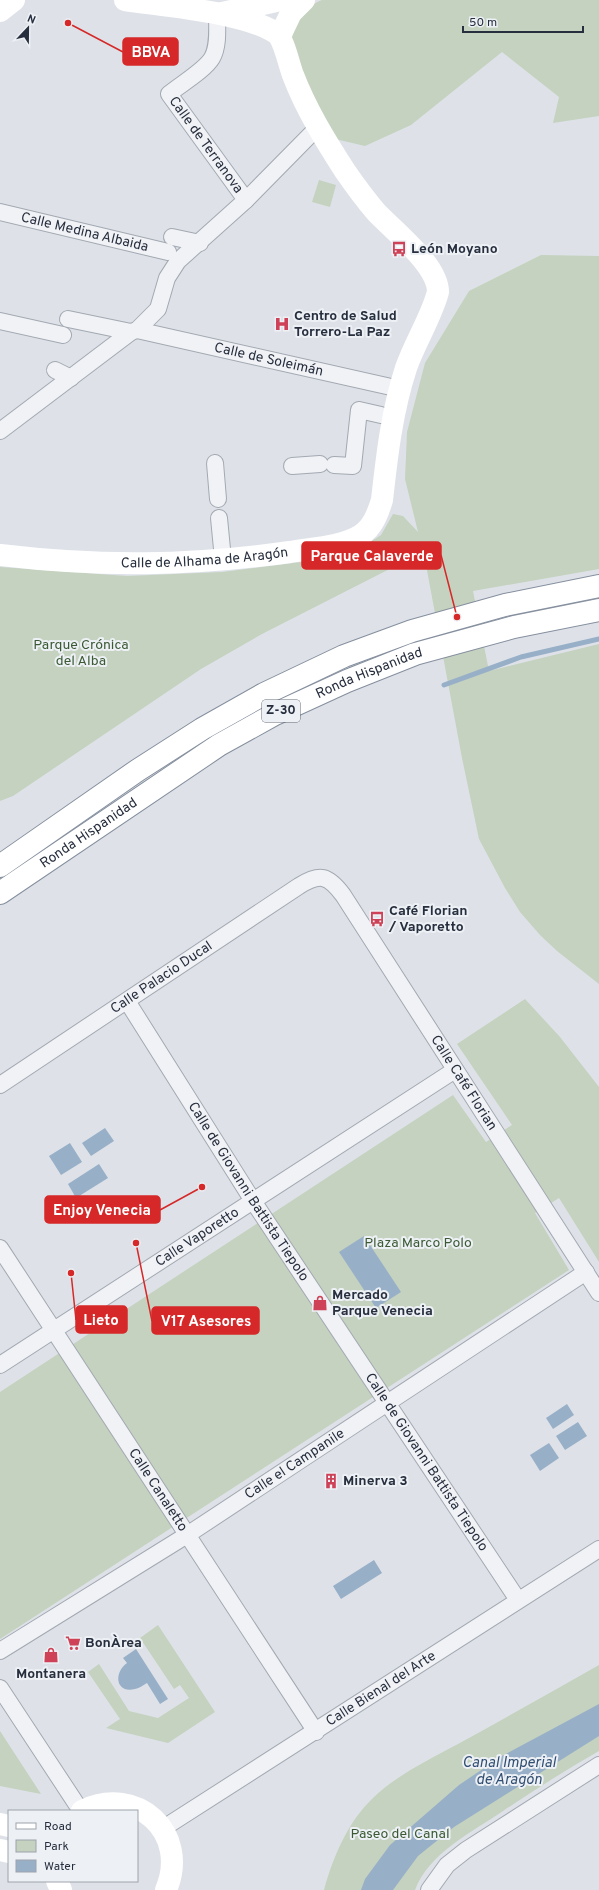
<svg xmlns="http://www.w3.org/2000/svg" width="599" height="1890" font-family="Overpass,sans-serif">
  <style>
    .green { fill: #c4d2bf }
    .water { fill: #98afc8 }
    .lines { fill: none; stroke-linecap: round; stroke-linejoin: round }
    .stream { stroke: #98afc8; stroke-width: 5 }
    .street-casing { stroke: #a3a9b2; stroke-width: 18 }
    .highway-casing { stroke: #858f9e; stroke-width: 24 }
    .street { stroke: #f1f2f6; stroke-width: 16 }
    .secondary { stroke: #fff; stroke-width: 22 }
    .highway { stroke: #fff; stroke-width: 22 }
    .labels { text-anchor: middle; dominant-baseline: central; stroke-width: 4; stroke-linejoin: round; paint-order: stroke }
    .shield { fill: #edf1f5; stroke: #626975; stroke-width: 1 }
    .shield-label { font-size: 13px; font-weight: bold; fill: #272f3e }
    .street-label { font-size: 14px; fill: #272f3e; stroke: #edf1f5 }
    .poi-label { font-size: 14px; font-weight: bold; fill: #272f3e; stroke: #edf1f5; text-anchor: start }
    .park-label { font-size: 14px; fill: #3b5a34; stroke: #edf1f5 }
    .water-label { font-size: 15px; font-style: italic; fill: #314e72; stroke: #edf1f5 }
    .leader { fill: none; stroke: #d62828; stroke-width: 1.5 }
    .callout-dot { fill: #d62828; stroke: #edf1f5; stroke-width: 1.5 }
    .callout { fill: #d62828; stroke: #d62828; stroke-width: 1.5 }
    .callout-label { font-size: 15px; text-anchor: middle; font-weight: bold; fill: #fff }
  </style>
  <rect width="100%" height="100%" fill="#dee2e8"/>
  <g class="green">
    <path d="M322,0h277v116l-46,7 6,-26 -57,-45 -91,73 -46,21 -34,-8c-5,-13 -41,-86 -40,-94 1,-16 15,-39 31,-44z"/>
    <polygon points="319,180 336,185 330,207 312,202"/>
    <polygon points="541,255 599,256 599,569 473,591 489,671 599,644 599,984 557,951 540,935 520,912 505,888 479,839 462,758 426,565 421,553 262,634 201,669 13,796 0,801 0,567 127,576 222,572 317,560 358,550 381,535 393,514 403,516 418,532 405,479 407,432 425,363 469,291"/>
    <polygon points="525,999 560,1037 599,1087 599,1262 559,1198 535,1213 569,1270 0,1639 0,1392 453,1095 486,1142 512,1125 457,1044"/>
    <polygon points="158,1625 215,1712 168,1743 106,1728 120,1719 88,1672 99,1664 129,1711 158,1718 189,1698 180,1685 174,1689 140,1638"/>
    <path d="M599,1665v86c-33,19 -65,39 -96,60 -31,21 -74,42 -88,79h-91c9,-33 24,-69 50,-93 23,-22 56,-38 84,-53 47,-26 94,-52 141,-79z"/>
    <polygon points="0,1731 41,1794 0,1786"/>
  </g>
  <g class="water">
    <polygon points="105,1128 114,1141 91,1156 82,1143"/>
    <polygon points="70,1143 82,1162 61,1175 49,1156"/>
    <polygon points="99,1164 108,1178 76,1198 68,1184"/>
    <polygon points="364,1236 401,1292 376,1308 339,1252"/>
    <polygon points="567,1404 574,1415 553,1429 546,1418"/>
    <polygon points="578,1422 587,1436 565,1450 556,1436"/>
    <polygon points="549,1443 559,1458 540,1471 530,1455"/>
    <polygon points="374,1560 382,1573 341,1599 333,1586"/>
    <path d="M136,1649l32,50 -8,5 -13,-21c-4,2 -7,5 -12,6 -19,5 -22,-16 -8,-26l-4,-5z"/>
    <polygon points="599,1704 599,1736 454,1827 418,1856 393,1890 361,1890 365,1879 390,1845 459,1785 502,1756"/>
  </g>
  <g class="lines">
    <polyline class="stream" points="444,685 521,657 599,639"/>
    <g class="street-casing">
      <g id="street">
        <path id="s1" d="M217,14c0,13 2,32 -5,44 -7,12 -31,26 -43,36l77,106"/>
        <path id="s2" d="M0,212l168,40"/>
        <polyline points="172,237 200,243"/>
        <polyline points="68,319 131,332"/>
        <polyline points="0,321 63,335"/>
        <path id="s3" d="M137,330l263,59"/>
        <polyline points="55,370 71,378"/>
        <polyline points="0,431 131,332 137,330 158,309 167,278 178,261 246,200 317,128"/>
        <polyline points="215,463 218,499"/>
        <polyline points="334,465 353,466 359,410 381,415"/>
        <polyline points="292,466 320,464"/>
        <polyline points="219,518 222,549"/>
        <path id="s4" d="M127,1001l126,200 265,399"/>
        <path id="s5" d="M0,1085l299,-199c21,-13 29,-11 44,9l256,398"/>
        <path id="s6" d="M0,1248l316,484"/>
        <path id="s7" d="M0,1365l455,-295"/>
        <path id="s8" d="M0,1651l187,-116 399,-263"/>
        <polyline points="0,1688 81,1811"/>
        <path id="s9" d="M162,1829l437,-280"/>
        <polyline points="429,1890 447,1865 466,1850 599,1765"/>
      </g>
    </g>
    <g class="highway-casing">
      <g id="highway">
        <polyline points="0,866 138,770 202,729 264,694 344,656 412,631 505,605 599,586"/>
        <path id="s11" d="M0,893l219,-148 56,-31 72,-33 68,-27 99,-27 85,-17"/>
      </g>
    </g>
    <use href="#street" class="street"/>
    <g class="secondary">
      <polyline points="0,11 14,0"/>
      <polyline points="222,13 281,0"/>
      <polyline points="280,36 291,13 304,0"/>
      <path id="s10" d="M0,555c100,12 190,11 290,-3 22,-4 52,-5 71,-17 12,-8 17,-22 21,-35 5,-45 10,-89 24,-132 9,-26 25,-50 32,-76 0,-27 -44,-61 -62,-80 -11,-13 -22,-28 -31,-41 -20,-31 -39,-62 -52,-96 -4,-10 -9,-36 -17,-42 -32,-21 -111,-27 -151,-33"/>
      <path d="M82,1811c55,-27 108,22 84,79"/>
      <polyline points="0,1824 9,1826"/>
      <polyline points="0,1850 9,1852"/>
      <polyline points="57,1881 61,1890"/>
    </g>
    <use href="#highway" class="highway"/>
  </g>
  <defs>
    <g id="bus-bare" transform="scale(1.2)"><path d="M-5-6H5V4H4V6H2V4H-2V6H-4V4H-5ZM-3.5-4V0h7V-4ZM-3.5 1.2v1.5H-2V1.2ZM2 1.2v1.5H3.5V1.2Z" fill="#ce4156" stroke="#edf1f5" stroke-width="2.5" paint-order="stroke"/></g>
    <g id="hospital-bare" transform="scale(1.2)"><path d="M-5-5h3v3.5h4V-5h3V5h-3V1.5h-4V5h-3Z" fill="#ce4156" stroke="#edf1f5" stroke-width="2.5" paint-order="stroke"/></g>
    <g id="shop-bare" transform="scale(1.2)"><path d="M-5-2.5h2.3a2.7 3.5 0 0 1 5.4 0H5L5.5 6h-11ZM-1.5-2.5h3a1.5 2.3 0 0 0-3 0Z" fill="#ce4156" stroke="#edf1f5" stroke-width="2.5" paint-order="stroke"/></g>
    <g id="building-bare" transform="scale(1.2)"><path d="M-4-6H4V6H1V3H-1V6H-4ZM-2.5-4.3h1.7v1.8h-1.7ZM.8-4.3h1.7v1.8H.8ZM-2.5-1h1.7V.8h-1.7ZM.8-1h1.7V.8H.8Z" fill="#ce4156" stroke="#edf1f5" stroke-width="2.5" paint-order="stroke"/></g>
    <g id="supermarket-bare" transform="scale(1.2)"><path d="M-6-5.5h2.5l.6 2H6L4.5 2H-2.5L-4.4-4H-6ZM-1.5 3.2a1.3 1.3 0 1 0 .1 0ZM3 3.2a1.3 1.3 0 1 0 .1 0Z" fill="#ce4156" stroke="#edf1f5" stroke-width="2.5" paint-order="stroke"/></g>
  </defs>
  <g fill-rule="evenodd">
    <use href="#bus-bare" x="399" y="249"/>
    <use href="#hospital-bare" x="282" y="324"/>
    <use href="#bus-bare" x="377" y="919"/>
    <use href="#shop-bare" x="320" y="1303"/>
    <use href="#building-bare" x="331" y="1481"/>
    <use href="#supermarket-bare" x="73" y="1643"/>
    <use href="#shop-bare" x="51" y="1655"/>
  </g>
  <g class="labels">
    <rect class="shield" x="262" y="700" width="38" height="22" rx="3"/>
    <g class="shield-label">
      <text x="281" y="711">Z-30</text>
    </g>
    <g class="street-label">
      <text stroke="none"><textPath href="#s1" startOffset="164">Calle de Terranova</textPath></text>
      <text stroke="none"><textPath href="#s2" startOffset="87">Calle Medina Albaida</textPath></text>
      <text stroke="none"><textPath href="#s3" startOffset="135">Calle de Soleimán</textPath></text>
      <text stroke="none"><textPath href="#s10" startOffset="205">Calle de Alhama de Aragón</textPath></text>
      <text stroke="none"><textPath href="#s11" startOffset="431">Ronda Hispanidad</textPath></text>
      <text stroke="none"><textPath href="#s11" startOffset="107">Ronda Hispanidad</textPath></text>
      <text stroke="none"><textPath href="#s5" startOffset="194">Calle Palacio Ducal</textPath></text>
      <text stroke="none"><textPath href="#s5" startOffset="635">Calle Café Florian</textPath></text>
      <text stroke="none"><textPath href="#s4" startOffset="226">Calle de Giovanni Battista Tiepolo</textPath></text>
      <text stroke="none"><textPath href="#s7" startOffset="235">Calle Vaporetto</textPath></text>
      <text stroke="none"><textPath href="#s4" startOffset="550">Calle de Giovanni Battista Tiepolo</textPath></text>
      <text stroke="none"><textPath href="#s8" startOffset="349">Calle el Campanile</textPath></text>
      <text stroke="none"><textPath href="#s6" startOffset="289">Calle Canaletto</textPath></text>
      <text stroke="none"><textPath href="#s9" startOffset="260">Calle Bienal del Arte</textPath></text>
    </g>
    <g class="poi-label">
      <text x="411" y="249">León Moyano</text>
      <text x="294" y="316">Centro de Salud<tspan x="294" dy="16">Torrero-La Paz</tspan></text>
      <text x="389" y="911">Café Florian<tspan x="389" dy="16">/ Vaporetto</tspan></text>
      <text x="332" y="1295">Mercado<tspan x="332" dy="16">Parque Venecia</tspan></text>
      <text x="343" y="1481">Minerva 3</text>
      <text x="85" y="1643">BonÀrea</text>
      <text x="51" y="1674" text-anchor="middle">Montanera</text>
    </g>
    <g class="park-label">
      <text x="81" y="645">Parque Crónica<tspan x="81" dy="16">del Alba</tspan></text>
      <text x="418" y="1243">Plaza Marco Polo</text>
      <text x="400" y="1834">Paseo del Canal</text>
    </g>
    <g class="water-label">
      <text x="509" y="1763">Canal Imperial<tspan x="509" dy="17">de Aragón</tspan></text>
    </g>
  </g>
  <path class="leader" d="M68 23L123 52M457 617L441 555M202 1187L160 1210M71 1273L76 1320M136 1243L152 1321"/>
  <g class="callout-dot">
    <circle cx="68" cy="23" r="4"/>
    <circle cx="457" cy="617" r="4"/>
    <circle cx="202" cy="1187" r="4"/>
    <circle cx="71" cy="1273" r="4"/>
    <circle cx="136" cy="1243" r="4"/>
  </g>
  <g class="callout">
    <rect x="123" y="38" width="55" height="27" rx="4"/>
    <rect x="302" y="542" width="139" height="27" rx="4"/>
    <rect x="45" y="1196" width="115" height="27" rx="4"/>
    <rect x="76" y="1306" width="51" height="27" rx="4"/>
    <rect x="152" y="1307" width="107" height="27" rx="4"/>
  </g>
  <g class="callout-label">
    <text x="151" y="57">BBVA</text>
    <text x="372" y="561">Parque Calaverde</text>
    <text x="102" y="1215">Enjoy Venecia</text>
    <text x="101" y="1325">Lieto</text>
    <text x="206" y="1326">V17 Asesores</text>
  </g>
  <rect x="8" y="1810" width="130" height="72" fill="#edf1f5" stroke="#9ea3ac"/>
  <rect x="16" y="1823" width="20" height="6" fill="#ffffff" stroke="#9ea3ac"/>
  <text x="44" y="1830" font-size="12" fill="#272f3e">Road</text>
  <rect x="16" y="1840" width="20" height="12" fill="#c4d2bf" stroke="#9ea3ac"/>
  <text x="44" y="1850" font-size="12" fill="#272f3e">Park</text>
  <rect x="16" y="1860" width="20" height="12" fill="#98afc8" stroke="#9ea3ac"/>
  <text x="44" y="1870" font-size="12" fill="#272f3e">Water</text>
  <g transform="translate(28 28) rotate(22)" stroke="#edf1f5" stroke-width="3" paint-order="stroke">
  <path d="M0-3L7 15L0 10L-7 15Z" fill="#272f3e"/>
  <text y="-6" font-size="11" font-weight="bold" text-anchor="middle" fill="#272f3e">N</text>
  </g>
  <path d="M463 26v6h120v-6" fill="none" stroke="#272f3e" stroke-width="2"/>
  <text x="469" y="26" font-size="12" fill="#272f3e" stroke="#edf1f5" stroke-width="3" paint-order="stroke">50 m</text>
</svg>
